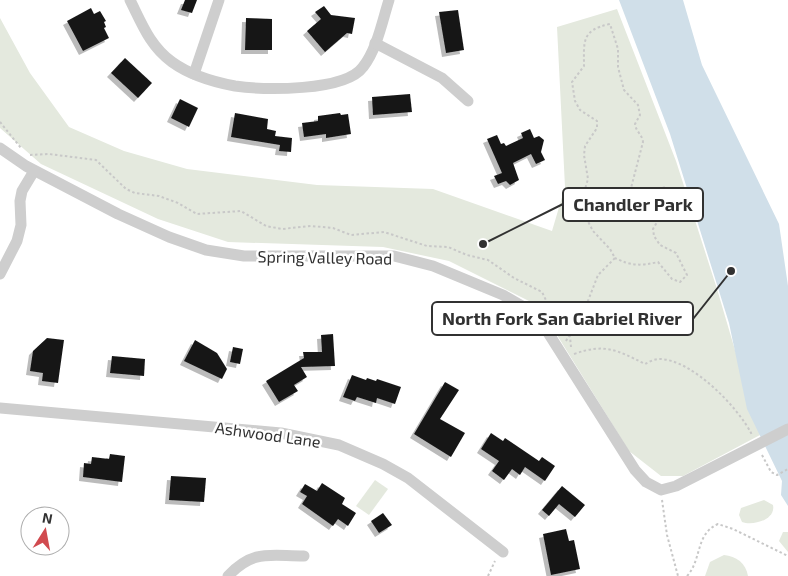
<svg xmlns="http://www.w3.org/2000/svg" width="788" height="576" font-family="'Exo 2',sans-serif">
  <style>
    .green { fill: #e4e9de }
    .water { fill: #d0dfe9 }
    .building { fill: #181818; filter: url(#shadow) }
    .lines { fill: none; stroke-linecap: round; stroke-linejoin: round }
    .path { stroke: #c8c8c8; stroke-width: 2; stroke-dasharray: 2.5 2.5; stroke-linecap: butt }
    .street { stroke: #cecece; stroke-width: 11 }
    .labels { text-anchor: middle; dominant-baseline: central; stroke-width: 5; stroke-linejoin: round; paint-order: stroke }
    .street-label { font-size: 16px; fill: #313131; stroke: #fff }
    .leader { fill: none; stroke: #313131; stroke-width: 2 }
    .callout-dot { fill: #313131; stroke: #fff; stroke-width: 2 }
    .callout { fill: #fff; stroke: #313131; stroke-width: 2 }
    .callout-label { font-size: 18px; text-anchor: middle; font-weight: bold; fill: #313131 }
  </style>
  <defs>
    <filter id="shadow"><feDropShadow dx="-4" dy="4" stdDeviation="0" flood-color="#0004"/></filter>
  </defs>
  <rect width="100%" height="100%" fill="#fff"/>
  <g class="green">
    <polygon points="617,9 676,161 717,289 760,435 683,476 661,476 629,451 539,306 449,261 383,247 228,242 158,219 41,164 0,128 0,18 30,73 69,127 124,151 187,169 317,185 433,189 552,231 565,187 557,27"/>
    <polygon points="375,480 388,489 369,515 356,506"/>
    <path d="M764,500l9,5c3,15 -20,21 -31,17l-3,-7 2,-7z"/>
    <polygon points="783,532 788,532 788,552 779,541"/>
    <path d="M724,555c12,1 22,8 24,21h-43l5,-14z"/>
  </g>
  <polygon class="water" points="619,0 683,0 702,65 779,224 788,286 788,506 781,495 782,481 747,409 729,323 670,134"/>
  <g class="building">
    <polygon points="185,0 197,0 192,13 181,10"/>
    <polygon points="324,6 331,15 355,18 352,34 347,33 325,52 307,31 321,19 315,12"/>
    <polygon points="91,8 94,14 100,11 106,21 104,22 106,27 104,28 109,38 83,51 67,21"/>
    <polygon points="458,10 464,50 446,53 439,12"/>
    <polygon points="246,18 272,19 272,50 245,50"/>
    <polygon points="125,58 152,83 138,98 111,73"/>
    <polygon points="410,94 412,112 373,115 372,97"/>
    <polygon points="180,99 198,108 189,127 171,118"/>
    <polygon points="235,113 268,119 267,129 276,131 275,136 292,138 291,152 279,151 280,145 231,137"/>
    <polygon points="340,113 341,115 348,114 351,134 326,138 326,134 304,137 302,123 318,121 318,116"/>
    <polygon points="530,129 534,138 539,136 544,140 541,152 545,160 536,164 531,154 513,163 519,180 510,185 506,181 498,184 494,176 502,173 487,139 497,135 501,144 504,143 506,146 523,138 521,133"/>
    <polygon points="333,334 335,366 301,367 307,377 294,385 298,391 279,402 266,381 304,358 303,352 322,352 321,335"/>
    <polygon points="47,338 64,340 58,383 42,381 43,373 30,371 33,351"/>
    <polygon points="195,340 217,353 227,369 222,379 184,361"/>
    <polygon points="233,347 243,349 240,364 230,362"/>
    <polygon points="112,356 145,359 144,376 110,373"/>
    <polygon points="352,375 366,380 367,378 376,381 377,379 401,387 395,404 377,398 376,403 357,397 355,401 343,397"/>
    <polygon points="445,382 459,390 440,419 465,433 451,457 414,434"/>
    <polygon points="491,433 503,441 505,438 539,461 542,457 555,466 545,481 525,467 520,475 512,469 504,480 492,471 499,461 481,449"/>
    <polygon points="110,454 125,456 122,482 83,477 84,463 91,464 92,457 109,459"/>
    <polygon points="171,476 206,478 204,502 169,500"/>
    <polygon points="322,483 345,498 342,504 356,513 348,526 338,519 333,526 302,504 307,496 300,492 305,484 317,491"/>
    <polygon points="562,486 585,505 575,517 559,504 549,516 542,510"/>
    <polygon points="383,513 392,525 379,533 371,521"/>
    <polygon points="566,529 569,541 574,540 580,569 551,575 543,534"/>
  </g>
  <g class="lines">
    <g class="path">
      <polyline points="0,122 21,148"/>
      <polyline points="30,155 49,154 96,160 126,189 135,193 159,196 178,203 197,214 241,211 266,226 282,229 311,226 333,228 351,235 384,232 427,246 448,247 467,255 488,260 514,278 542,292 553,315 570,337 571,347"/>
      <polyline points="658,190 665,187"/>
      <path d="M566,341l20,-35 12,-31 17,-17 -5,-9 -17,-18 -13,-25 8,-27 -4,-24 1,-9 12,-18v-7l-17,-11 -5,-9 -3,-19 12,-16c0,-24 -3,-36 26,-42l8,25v18l6,23 14,15 2,10 -5,9c1,8 7,10 8,18l-12,46h18l9,2 9,15 -14,24 1,7 6,9 16,8 11,22 -7,7 -8,-3 -14,-17c-17,4 -27,4 -43,-4"/>
      <path d="M574,354c31,-11 43,-4 71,10 4,-2 9,-5 14,-5 33,0 80,49 93,76"/>
      <polyline points="762,455 771,472 777,475 788,469"/>
      <polyline points="662,500 667,535 678,576"/>
      <polyline points="488,576 495,561"/>
      <path d="M687,576c15,-16 8,-42 31,-52l15,5 55,27"/>
    </g>
    <g class="street">
      <path d="M130,0c12,24 20,46 42,62 18,13 41,20 63,24 28,4 110,6 128,-19 14,-18 19,-45 26,-67"/>
      <polyline points="375,43 442,78 468,101"/>
      <polyline points="194,74 219,0"/>
      <polyline points="0,148 26,166 118,214 169,237 206,250 244,256 394,256 433,266 503,295 522,306 547,331 635,470 646,482 661,490 676,486 788,429"/>
      <polyline points="0,274 17,241 21,225 20,201 22,191 34,171"/>
      <polyline points="0,408 281,433 339,445 383,464 408,478 503,552"/>
      <path d="M228,576c26,-27 41,-20 76,-20"/>
    </g>
  </g>
  <g class="labels">
    <g class="street-label">
      <text transform="translate(325 257) rotate(1)">Spring Valley Road</text>
      <text transform="translate(268 434) rotate(8)">Ashwood Lane</text>
    </g>
  </g>
  <path class="leader" d="M483 244L563 204M731 271L693 319"/>
  <g class="callout-dot">
    <circle cx="483" cy="244" r="5"/>
    <circle cx="731" cy="271" r="5"/>
  </g>
  <g class="callout">
    <rect x="563" y="188" width="140" height="33" rx="5"/>
    <rect x="432" y="302" width="261" height="33" rx="5"/>
  </g>
  <g class="callout-label">
    <text x="633" y="211">Chandler Park</text>
    <text x="562" y="325">North Fork San Gabriel River</text>
  </g>
  <g transform="translate(45 531) rotate(11)"><circle r="24" fill="#ffffff" stroke="#adadad"/>
  <path d="M0-4L9 19L0 12L-9 19Z" fill="#d14a4f"/>
  <text y="-8" font-size="14" font-weight="bold" text-anchor="middle" fill="#313131">N</text>
  </g>
</svg>
